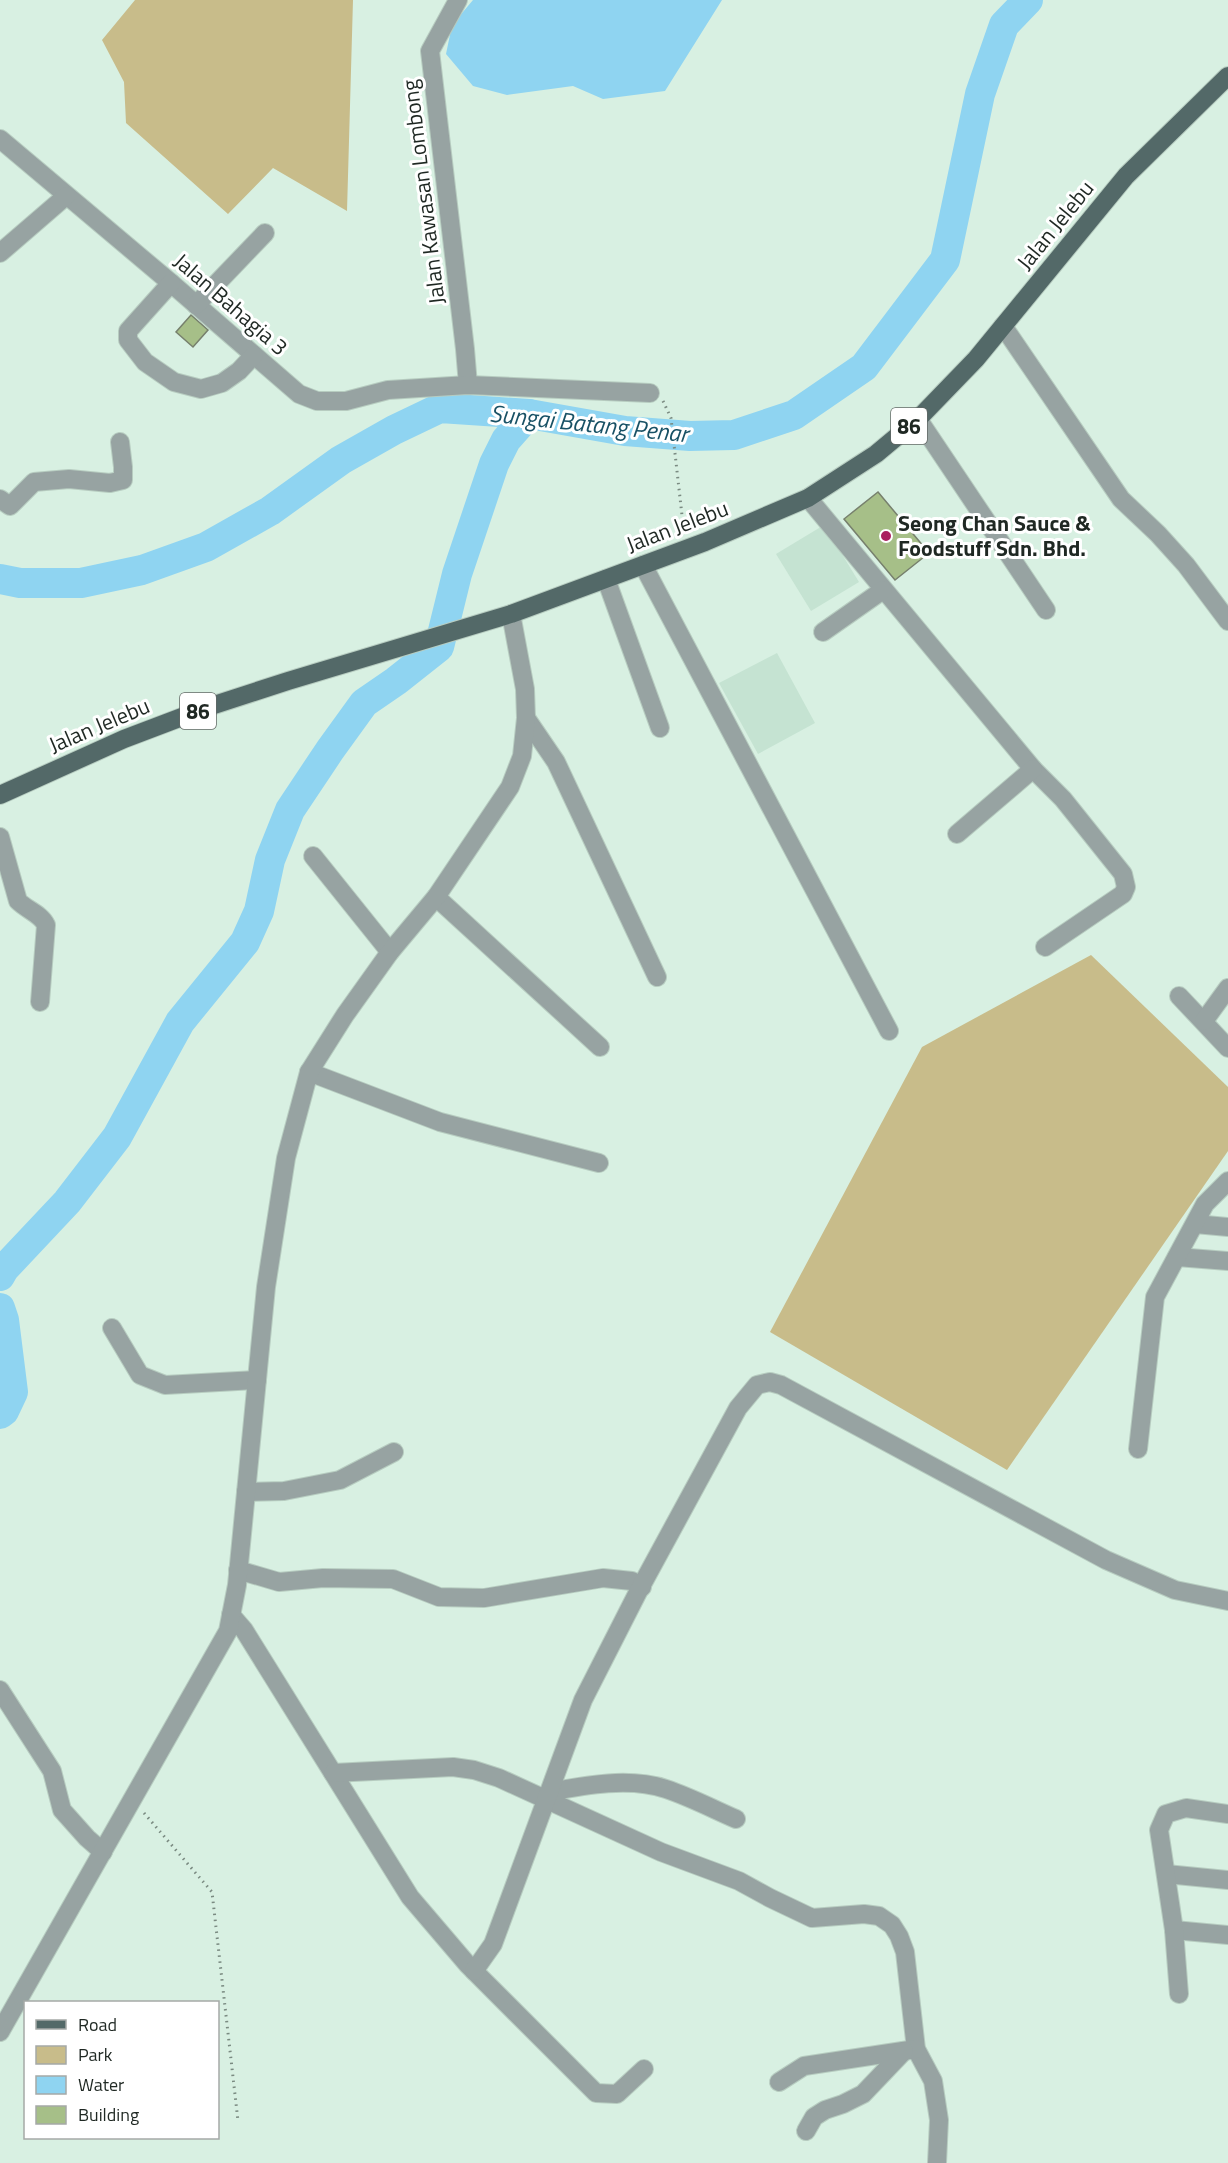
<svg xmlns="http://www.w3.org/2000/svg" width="1228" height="2163" font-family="'Titillium Web',sans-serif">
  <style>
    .built { fill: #c5e3d2 }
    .green { fill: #c8bc8a }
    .water { fill: #8fd4f1 }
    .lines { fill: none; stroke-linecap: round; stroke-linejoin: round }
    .river { stroke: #8fd4f1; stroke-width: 30 }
    .building { fill: #a6bf88; stroke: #77806d; stroke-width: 1.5 }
    .minor-casing { stroke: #b7ccc0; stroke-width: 20 }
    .major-casing { stroke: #b7ccc0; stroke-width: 20 }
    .path { stroke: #7a8a81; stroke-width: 3; stroke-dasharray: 1.5 4.5; stroke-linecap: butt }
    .minor { stroke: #97a3a2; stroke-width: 18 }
    .major { stroke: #536968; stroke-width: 18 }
    .poi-dot { fill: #aa1d5e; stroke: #fff; stroke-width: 2 }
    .labels { text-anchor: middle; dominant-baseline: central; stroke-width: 6; stroke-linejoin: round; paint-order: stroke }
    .shield { fill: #fff; stroke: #626865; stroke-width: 1.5 }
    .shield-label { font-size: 21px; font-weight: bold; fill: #1f2823 }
    .street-label { font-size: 22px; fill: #1f2823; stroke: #fff }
    .poi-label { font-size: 22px; font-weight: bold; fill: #1f2823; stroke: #fff; text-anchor: start }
    .water-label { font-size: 24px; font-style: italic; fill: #185165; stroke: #fff }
  </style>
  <rect width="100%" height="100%" fill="#d8f0e2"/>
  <g class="built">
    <polygon points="824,525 859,582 811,611 776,554"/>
    <polygon points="777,653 815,723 758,754 719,683"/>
  </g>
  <g class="green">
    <polygon points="135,0 353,0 347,211 273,168 228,214 126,123 124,82 102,40"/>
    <polygon points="1091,955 1228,1087 1228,1151 1007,1470 770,1332 922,1047"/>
  </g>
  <polygon class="water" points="473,0 722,0 665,91 603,99 573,86 507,95 473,86 446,54 452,25"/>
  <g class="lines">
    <g class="river">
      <polyline points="0,579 20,583 81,583 142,570 206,547 270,511 341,460 394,430 440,408 529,414 625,431 690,436 734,435 794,415 864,367 945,260 980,94 1004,25 1028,0"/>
      <polyline points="0,1276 4,1269 67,1202 117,1137 180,1022 245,942 259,911 270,860 290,810 330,750 364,703 396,681 439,647 457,574 494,464 506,440 529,414"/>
      <polyline points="0,1308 4,1320 13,1392 4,1411 0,1414"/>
    </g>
  </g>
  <g class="building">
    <polygon points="191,315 208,330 193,347 176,332"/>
    <polygon points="878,492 929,553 895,580 844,519"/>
  </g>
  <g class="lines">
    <g class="minor-casing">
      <g id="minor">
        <polyline points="458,0 430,51 465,349 468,385"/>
        <polyline points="0,139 171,283 299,394 317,401 346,401 388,390 468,385 650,393"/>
        <polyline points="0,253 66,196"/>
        <polyline points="171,283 128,331 128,340 145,362 174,382 201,389 222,383 239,371 254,355"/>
        <polyline points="196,305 265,233"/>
        <polyline points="1003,326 1121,499 1158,534 1186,565 1228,621"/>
        <polyline points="918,419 1046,610"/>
        <polyline points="808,498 1033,769 1063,799 1123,874 1126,887 1123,894 1045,947"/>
        <polyline points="0,499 10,506 34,482 69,479 110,483 123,480 123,467 120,442"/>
        <polyline points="643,565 889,1031"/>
        <polyline points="606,579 660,728"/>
        <polyline points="823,632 883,590"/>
        <polyline points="526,718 556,762 657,977"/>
        <polyline points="957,834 1033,769"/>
        <path d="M0,837l18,64c9,9 23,13 28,24l-6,77"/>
        <polyline points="313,856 390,952"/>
        <polyline points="436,897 600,1047"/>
        <polyline points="1179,996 1228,1048"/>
        <polyline points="1204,1021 1228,988"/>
        <polyline points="309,1072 440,1122 599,1163"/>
        <polyline points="1195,1224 1228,1227"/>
        <polyline points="1177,1257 1228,1261"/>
        <polyline points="112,1328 140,1375 165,1385 257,1380"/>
        <polyline points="1138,1449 1155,1297 1205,1204 1228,1181"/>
        <polyline points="246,1492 284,1491 340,1480 394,1452"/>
        <polyline points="238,1570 279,1582 323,1578 393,1579 439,1597 484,1598 603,1578 632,1581 642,1587"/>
        <polyline points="231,1615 244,1630 410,1897 468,1965 596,2093 617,2094 644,2069"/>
        <polyline points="0,1690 52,1771 62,1810 87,1838 103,1852"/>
        <polyline points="333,1773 453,1767 474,1770 499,1778 661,1852 739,1881 770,1898 812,1918 864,1914 879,1916 892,1925 899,1936 905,1952 916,2049 933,2081 939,2120 937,2163"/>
        <path d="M550,1792c36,-7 80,-15 116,-3 24,8 47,20 70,30"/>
        <polyline points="1166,1874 1228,1880"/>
        <polyline points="1174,1930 1228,1935"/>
        <polyline points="474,1971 493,1944 583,1700 638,1592 738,1408 757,1385 770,1382 781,1385 1106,1560 1175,1590 1228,1601"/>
        <polyline points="1179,1994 1174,1930 1159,1830 1166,1814 1186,1808 1228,1814"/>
        <polyline points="0,2032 228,1631 237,1585 266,1287 286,1158 309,1072 345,1015 390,952 436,897 510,787 522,756 526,718 525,689 511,614"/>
        <polyline points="779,2082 804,2066 916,2049"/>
        <polyline points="806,2131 814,2117 825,2110 843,2104 863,2094 904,2051"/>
      </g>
    </g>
    <g class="major-casing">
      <polyline id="major" points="0,795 124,739 211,706 288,681 511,614 705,542 808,498 876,454 918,419 976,359 1126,176 1228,76"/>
    </g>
    <g class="path">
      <polyline points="663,401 671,418 684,533"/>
      <polyline points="144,1813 212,1892 238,2121"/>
    </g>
    <use href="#minor" class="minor"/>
    <use href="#major" class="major"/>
  </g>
  <circle class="poi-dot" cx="886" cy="536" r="6"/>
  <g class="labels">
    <g class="shield">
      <rect x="891" y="408" width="36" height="36" rx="4.5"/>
      <rect x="180" y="693" width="36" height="36" rx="4.5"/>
    </g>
    <g class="shield-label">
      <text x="909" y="426">86</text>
      <text x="198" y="711">86</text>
    </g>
    <g class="street-label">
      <text transform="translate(423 192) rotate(-97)">Jalan Kawasan Lombong</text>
      <text transform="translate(1055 225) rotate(-51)">Jalan Jelebu</text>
      <text transform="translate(231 304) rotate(41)">Jalan Bahagia 3</text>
      <text transform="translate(677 526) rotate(-21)">Jalan Jelebu</text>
      <text transform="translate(99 725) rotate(-23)">Jalan Jelebu</text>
    </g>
    <g class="poi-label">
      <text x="898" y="523">Seong Chan Sauce &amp;<tspan x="898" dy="25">Foodstuff Sdn. Bhd.</tspan></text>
    </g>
    <g class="water-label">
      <text transform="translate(589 423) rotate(6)">Sungai Batang Penar</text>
    </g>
  </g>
  <rect x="24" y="2001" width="195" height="138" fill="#ffffff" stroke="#a5a9a7" stroke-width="1.5"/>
  <rect x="36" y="2020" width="30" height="9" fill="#536968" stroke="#a5a9a7" stroke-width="1.5"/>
  <text x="78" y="2031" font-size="18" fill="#1f2823">Road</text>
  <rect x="36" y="2046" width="30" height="18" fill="#c8bc8a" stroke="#a5a9a7" stroke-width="1.5"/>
  <text x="78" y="2061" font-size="18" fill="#1f2823">Park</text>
  <rect x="36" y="2076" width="30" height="18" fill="#8fd4f1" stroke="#a5a9a7" stroke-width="1.5"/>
  <text x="78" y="2091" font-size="18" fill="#1f2823">Water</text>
  <rect x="36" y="2106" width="30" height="18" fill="#a6bf88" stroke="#a5a9a7" stroke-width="1.5"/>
  <text x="78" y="2121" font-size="18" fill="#1f2823">Building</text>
</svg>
